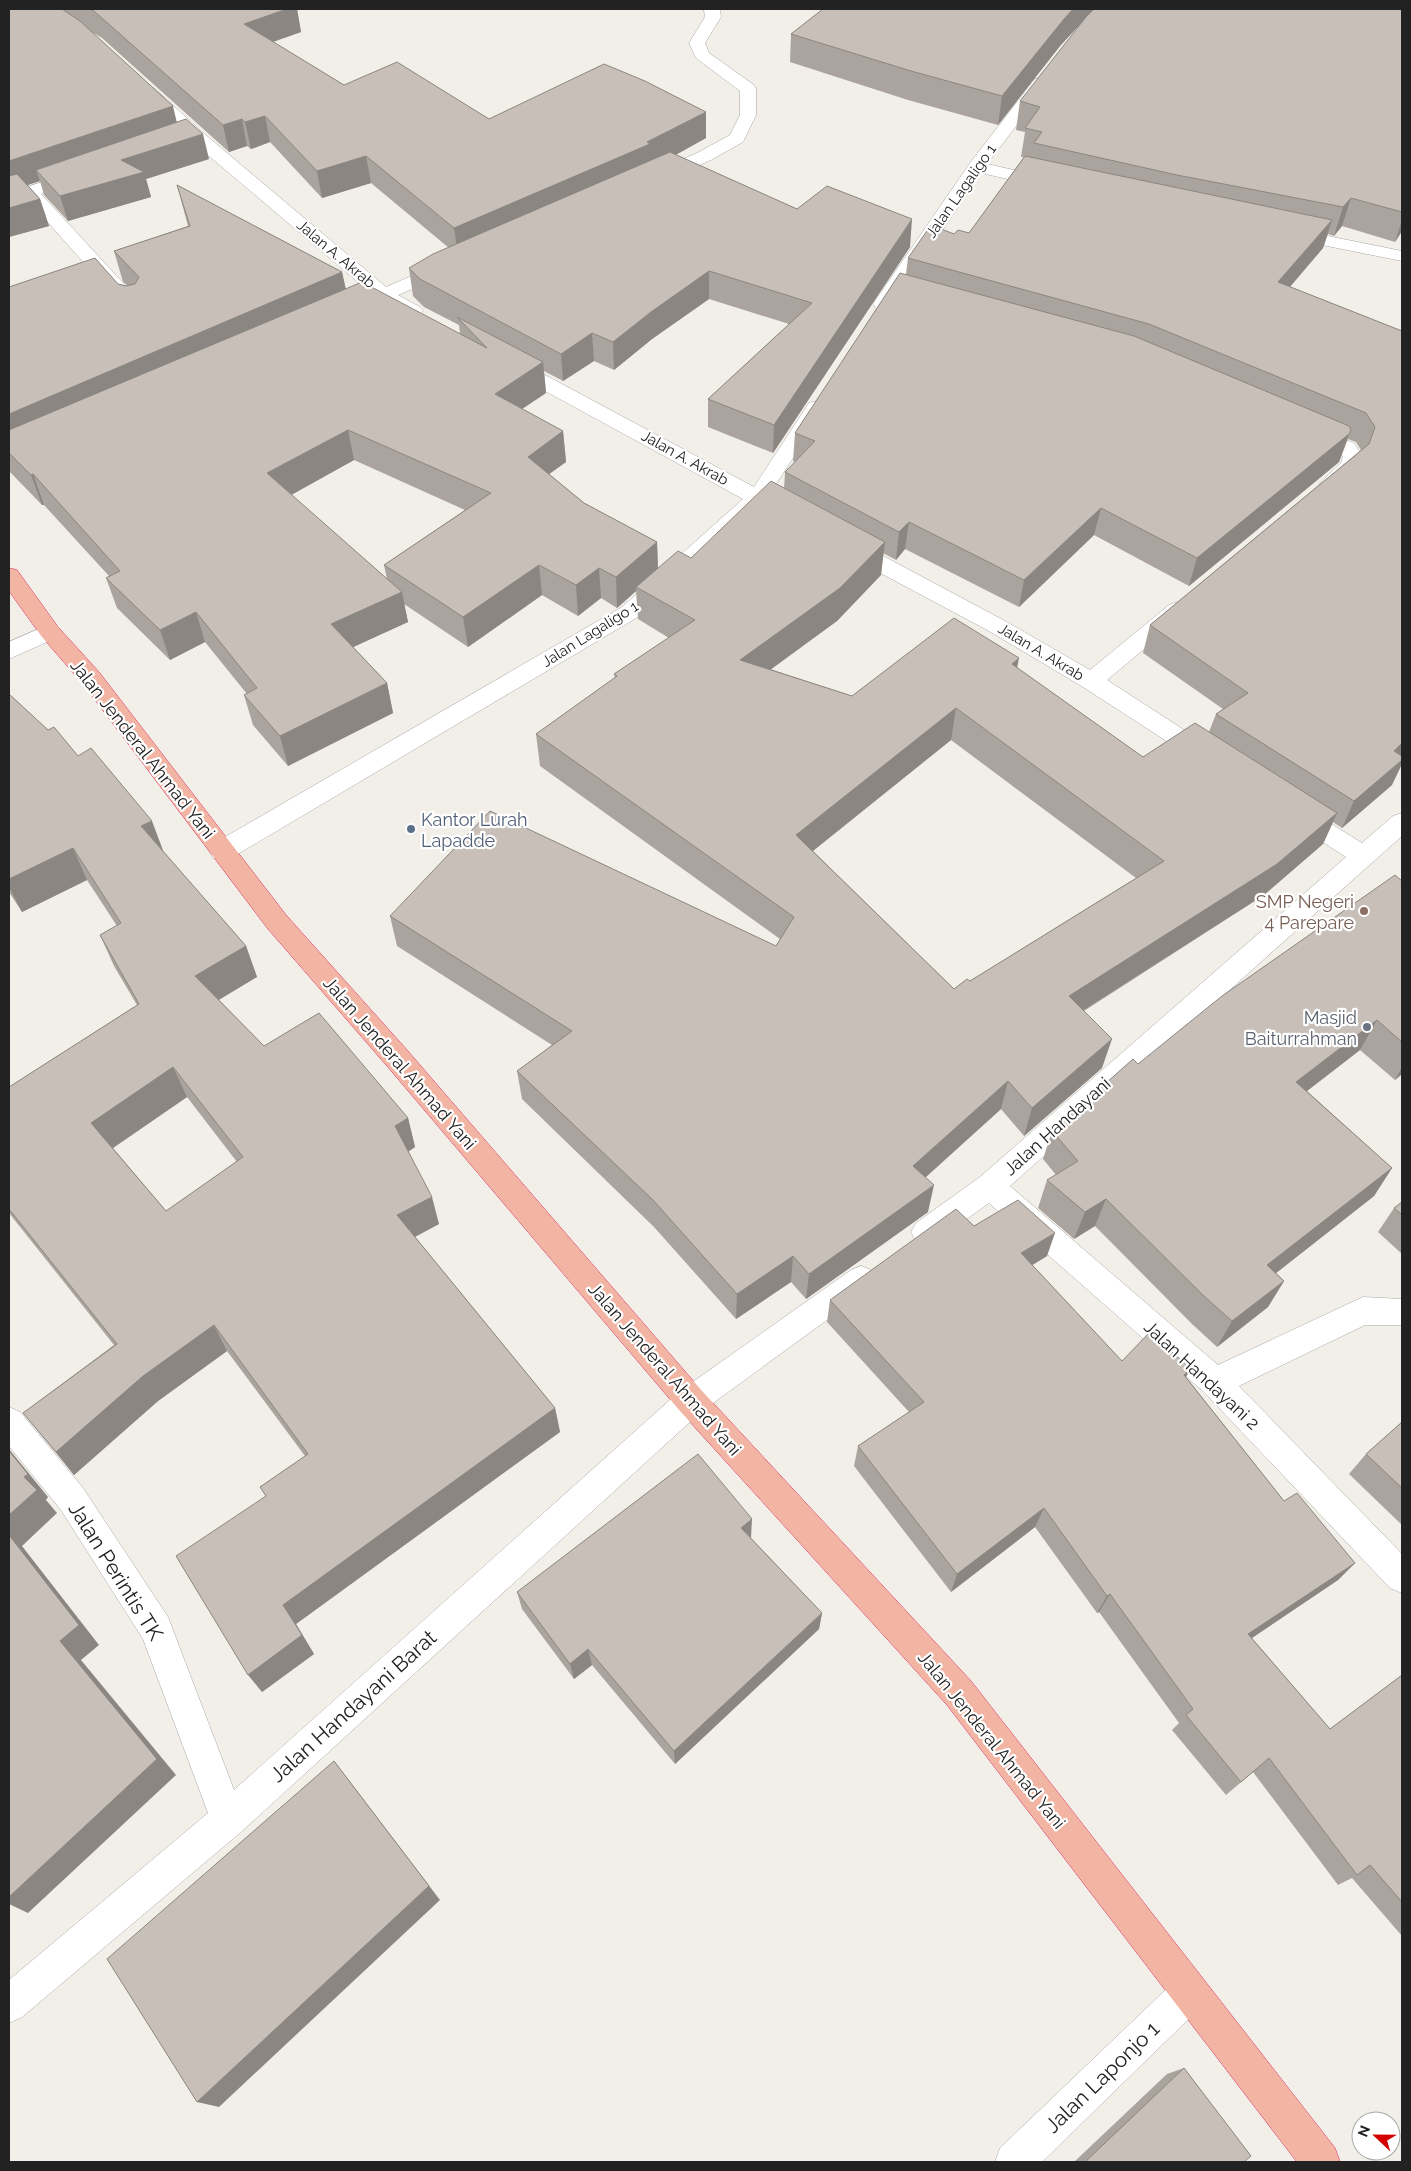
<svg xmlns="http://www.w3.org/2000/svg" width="1411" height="2171" font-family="Raleway,sans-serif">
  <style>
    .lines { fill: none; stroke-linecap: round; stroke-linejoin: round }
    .minor-casing { stroke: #a9a9a9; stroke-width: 1 }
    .trunk-casing { stroke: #dc2a67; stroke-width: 1 }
    .minor { fill: #fff; fill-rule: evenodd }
    .trunk { fill: #f2b4a3; fill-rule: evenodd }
    .wall { fill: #aba49e; fill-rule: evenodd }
    .shaded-wall { fill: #8b8681 }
    .building { fill: #c7bfb8; stroke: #8b8681; fill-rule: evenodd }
    .service-dot { fill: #5c6f8a; stroke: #fff; stroke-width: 2 }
    .education-dot { fill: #8d6e63; stroke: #fff; stroke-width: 2 }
    .worship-dot { fill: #6b7280; stroke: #fff; stroke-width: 2 }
    .labels { text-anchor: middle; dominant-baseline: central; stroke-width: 4.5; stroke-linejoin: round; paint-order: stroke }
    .far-street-label { font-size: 15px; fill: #222; stroke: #fff }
    .street-label { font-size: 18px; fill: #222; stroke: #fff }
    .service-label { font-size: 18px; fill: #4e5e75; stroke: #fff; text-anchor: start }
    .education-label { font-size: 18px; fill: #785e54; stroke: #fff; text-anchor: end }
    .worship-label { font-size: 18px; fill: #5b616d; stroke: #fff; text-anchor: end }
    .near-street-label { font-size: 21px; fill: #222; stroke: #fff }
  </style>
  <rect width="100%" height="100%" fill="#f2efe9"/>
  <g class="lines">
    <g class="minor-casing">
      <g id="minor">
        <polygon points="704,9 720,9 721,17 705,43 709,53 754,85 756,89 756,115 743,142 711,160 664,181 658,182 652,181 649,177 652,173 699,152 730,135 740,115 740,91 696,58 689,43 705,17"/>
        <polygon points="1041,78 1047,79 1049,83 987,164 1054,179 1057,183 1054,187 1048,188 981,173 890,308 883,310 876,308 873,304 970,163 1035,79"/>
        <path d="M148,87l6,1 47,43 185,156 53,-23 7,-2 7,2 2,4 -2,4 -55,23 22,12 3,4 -3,4c-14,3 -26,-7 -37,-13l-12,4 -7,-2 -2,-4 2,-4 7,-3 -182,-154 -47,-43 -2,-4 2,-4z"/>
        <polygon points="78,170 84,171 87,175 84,179 41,194 124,284 126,288 124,292 117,294 110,292 27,199 9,204 9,193"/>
        <polygon points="1288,228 1402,251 1402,261 1282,237 1279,233 1282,229"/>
        <polygon points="512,359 519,361 754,487 809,403 816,401 823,403 826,407 769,495 797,510 800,515 797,520 789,522 759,508 638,617 231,858 222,860 213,858 210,851 213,844 622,607 743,499 505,369 502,365 505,361"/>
        <path d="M1311,427l43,16 9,14c-5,16 -23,36 -41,32l-3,-5 22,-21 2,-6 -3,-5 -36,-15 -3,-4 3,-4z"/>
        <polygon points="849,540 857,542 1005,621 1090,670 1169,605 1177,602 1185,605 1188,610 1185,615 1107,680 1215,750 1219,756 1215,762 1207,765 1199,762 1083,687 989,631 841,552 838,547 841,542"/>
        <polygon points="50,624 58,627 61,632 58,637 9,659 9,642"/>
        <polygon points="1297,805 1306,808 1362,843 1393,816 1402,813 1402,836 1010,1186 1218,1365 1363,1297 1402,1299 1402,1325 1365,1325 1239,1386 1402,1554 1402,1593 1390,1588 1204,1392 989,1203 936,1241 926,1245 916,1241 911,1232 916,1223 980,1177 1346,857 1288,820 1285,814 1288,808"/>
        <polygon points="861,1266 871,1270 876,1279 871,1288 702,1411 241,1832 22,2017 9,2023 9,1980 208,1813 143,1639 61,1510 9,1446 9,1407 20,1412 83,1488 168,1617 234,1790 680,1391 851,1270"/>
        <polygon points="1190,1973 1203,1979 1209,1992 1203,2005 1042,2162 995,2162 1000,2148 1177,1979"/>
      </g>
    </g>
    <g class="trunk-casing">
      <polygon id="trunk" points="9,568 17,570 58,627 99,672 286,915 407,1050 702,1391 971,1681 1335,2148 1340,2162 1297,2162 947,1705 680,1411 387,1066 268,929 83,684 42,637 9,591"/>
    </g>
    <use href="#minor" class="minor"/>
    <use href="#trunk" class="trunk"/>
  </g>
  <g class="wall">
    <path d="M9,9h288l4,23 -28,10 71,43 145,34 217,19 -30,17 121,54 113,38 -137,206 -65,-26v-28l81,-75 -80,-25 -57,40 -38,31 -20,-9 -31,20 -19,-10 2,22 -24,16 41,22 3,31 -17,12 35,29 73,39 1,26 33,-10 93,-69 1,-17 10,-10 -2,-1 2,-28 111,-159 2,-16 46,-24 15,-1 55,-76h-3l4,-25 -9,-2 4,-29 382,-92v222l-7,11 -53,-16 -8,10 -6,-2 -5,14 -33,39 112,44 -10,454 -50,43 -9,-6 -10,22 -59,51 -180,116 18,57 -78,68 -23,-27 -76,69 3,34 -122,87 -15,-17 -55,37 -82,-92 -132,-128 -5,-28 35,-26 -155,-99 -7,-30 386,30 4,-7 -240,-173 -4,-32 79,-56 -1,-4 55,-36 -31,-19 -2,-28 -19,17 -16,-10 -23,18 -36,-21 -74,52 -64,-43 4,18 -55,25 34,36 6,30 -105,53 -35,-41 -9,-30 3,-1 -42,-52 -35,18 -53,-52 -11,-30 3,-2 -65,-71h-2l-33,-34v-18l109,-169 10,2 -5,-4 -9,-31 74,-25 -11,-41 165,87 4,17 114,45 -1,-9 -35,-18 -11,-11 -4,-28 40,-20 -78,-65 -49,15 -52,-56 -19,7 -4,-3 -18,6 -127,-114 -10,-6 85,90 32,37 -63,20 5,18 -83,24 -24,-26 -4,-14 -13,4 13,14 9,27 -40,11zM1348,439l8,3 5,8 -211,175 -7,28 80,56 -7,5 -7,18 -66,25 -126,-89 -165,28 -82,-27 67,-48 44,-46 2,-22 13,7 9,-11 114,58 75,-72 95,51 150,-124zM354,460l111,50 -81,55 3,14 -96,-84zM951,740l185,138 -166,103 -16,8 -141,-138z"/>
    <polygon points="823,9 1094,9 1060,46 998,125 908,100 790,62 791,34"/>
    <path d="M9,694l39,36 30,26 86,97 82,93 11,31 -38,23 45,46 144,72 7,29 -7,5 31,72 -24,13 140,171 5,24 -264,192 18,30 -52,38 4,-196 -6,-9 45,-31 -78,-105 -69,50 -84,74 -51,-62 91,-68 -105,-132v-126l128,-82 -23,-39 -14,-31 17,-9 -30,-46 -65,32 -13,-20zM187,1097l50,65 -71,49 -53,-63z"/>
    <polygon points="1402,881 1402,1074 1395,1080 1360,1050 1307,1091 1392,1168 1374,1196 1276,1273 1284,1281 1268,1307 1217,1347 1192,1324 1095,1226 1074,1239 1038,1208 1047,1180 1056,1175 1043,1159 1052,1131 1138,1064"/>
    <polygon points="1402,1202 1402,1254 1378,1232 1394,1208"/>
    <polygon points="974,1226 1047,1256 1032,1265 1122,1361 1186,1377 1284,1501 1355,1563 1338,1580 1252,1638 1330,1729 1402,1675 1402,1936 1352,1878 1338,1885 1253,1772 1226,1795 1172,1730 1179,1723 1099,1612 1097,1613 1035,1527 951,1592 854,1466 858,1446 909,1412 827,1322 830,1300"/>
    <polygon points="1402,1422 1402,1525 1349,1474 1366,1454"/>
    <polygon points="751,1538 822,1613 819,1629 675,1764 592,1665 574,1679 522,1609 517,1592"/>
    <polygon points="1184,2068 1244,2162 1074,2162 1167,2074"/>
  </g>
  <g class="shaded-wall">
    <polygon points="287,9 297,9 301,32 249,50 244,24"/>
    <polygon points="1073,9 1094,9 1060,46 998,125 1002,96 1064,19"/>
    <polygon points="173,106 179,132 36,170 40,181 9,191 9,161"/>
    <polygon points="706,112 706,138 651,168 458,255 454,228 647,142"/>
    <polygon points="265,116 270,142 251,149 245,122"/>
    <polygon points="242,119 247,146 229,152 223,125"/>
    <polygon points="203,134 209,159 146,179 151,197 68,221 60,196 121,160"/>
    <polygon points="366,156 371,183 322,198 317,171"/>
    <polygon points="1351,198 1342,226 1334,236 1343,207"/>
    <polygon points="40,199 49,226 9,237 9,208"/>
    <polygon points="912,219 910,247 773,453 774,425"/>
    <polygon points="1332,220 1323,248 1270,310 1278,282"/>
    <polygon points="1402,220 1402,231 1395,242"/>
    <polygon points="709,271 709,299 652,339 614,370 613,342 651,312"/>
    <polygon points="342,272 348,302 9,449 9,414"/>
    <polygon points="592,333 594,361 563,381 561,354"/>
    <polygon points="543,362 546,393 498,425 495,394"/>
    <polygon points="348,430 354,460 275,504 267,473"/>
    <polygon points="563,431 566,462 531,487 528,457"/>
    <polygon points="1349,434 1339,462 1189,586 1197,558"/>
    <polygon points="33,474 44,505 42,505 31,475"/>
    <polygon points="1101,508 1094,535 1019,607 1024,580"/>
    <polygon points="909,522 905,549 896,560 899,532"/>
    <polygon points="657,542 658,572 636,587 636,591 617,608 616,577"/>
    <polygon points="885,542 881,575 837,621 740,692 740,660"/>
    <polygon points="539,565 542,595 468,647 463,617"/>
    <polygon points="599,568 601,598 578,616 576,585"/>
    <polygon points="402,592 408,622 338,654 331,624"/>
    <polygon points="196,612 205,642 170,660 160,630"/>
    <polygon points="1019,658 1013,690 1012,664"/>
    <polygon points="387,683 393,713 288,766 280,736"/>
    <polygon points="956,708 951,740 794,866 796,835"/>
    <polygon points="1402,743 1402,760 1394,751"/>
    <polygon points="1402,760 1402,764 1392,785 1342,828 1354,801"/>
    <polygon points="1337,813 1323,844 1264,895 1060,1025 1069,996"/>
    <polygon points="152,821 164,853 141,826"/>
    <polygon points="73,848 87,880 22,912 9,887 9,879"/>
    <polygon points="246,946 257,977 208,1006 195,976"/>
    <polygon points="1377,1020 1360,1050 1281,1111 1296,1082"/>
    <polygon points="1112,1039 1102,1068 1024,1136 1032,1108"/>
    <polygon points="173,1067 187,1097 107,1152 91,1123"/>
    <polygon points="1402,1067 1402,1074 1395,1080"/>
    <polygon points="1008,1081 1001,1109 908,1193 913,1166"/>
    <polygon points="408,1118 415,1147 403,1155 395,1126"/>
    <polygon points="1392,1168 1374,1196 1252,1292 1267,1265"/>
    <polygon points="934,1185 928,1212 806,1299 809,1274"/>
    <polygon points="432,1197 439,1224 405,1242 397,1215"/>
    <polygon points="1106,1199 1095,1226 1074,1239 1085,1212"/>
    <polygon points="1055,1233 1047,1256 1013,1277 1021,1253"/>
    <polygon points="793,1256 791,1282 736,1319 737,1294"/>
    <polygon points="1284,1281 1268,1307 1217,1347 1232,1321"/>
    <polygon points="214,1325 227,1351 158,1401 74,1475 56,1452 143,1376"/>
    <polygon points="1191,1368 1179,1390 1184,1375"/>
    <polygon points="555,1408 560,1432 296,1624 314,1654 262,1692 248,1675 283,1605"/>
    <polygon points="9,1449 48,1497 46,1500 57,1513 22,1546 99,1645 81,1660 176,1775 28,1913 9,1904 9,1897 60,1641 9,1535 9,1515 24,1477 9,1451"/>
    <polygon points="1044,1508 1035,1527 951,1592 957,1574"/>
    <polygon points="752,1519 751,1538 741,1528"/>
    <polygon points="1355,1563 1338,1580 1234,1650 1248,1634"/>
    <polygon points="1110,1594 1099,1612 1097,1613 1107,1596"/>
    <polygon points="822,1613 819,1629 675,1764 674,1751"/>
    <polygon points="588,1649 592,1665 574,1679 570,1664"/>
    <polygon points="334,1761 440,1900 219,2107 197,2102"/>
  </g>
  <g class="building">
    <polygon points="9,9 62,9 80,21 173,106 9,161"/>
    <polygon points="90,9 287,9 244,24 344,85 397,62 489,119 604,64 645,81 706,112 647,142 650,144 454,228 366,156 317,171 265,116 245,122 242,119 223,125 95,12"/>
    <polygon points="823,9 1073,9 1064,19 1002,96 911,71 791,34"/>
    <polygon points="1094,9 1402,9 1402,212 1351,198 1343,207 1177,175 1034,143 1042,132 1025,128 1040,107 1020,101 1086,17"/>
    <polygon points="186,119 203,134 121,160 144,172 60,196 36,170"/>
    <polygon points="670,152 797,209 827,186 912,219 774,425 708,399 812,303 709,271 651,312 613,342 592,333 561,354 420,279 409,268 433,254"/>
    <polygon points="1025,156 1332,220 1278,282 1402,331 1402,743 1394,751 1402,756 1402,760 1354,801 1216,714 1248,693 1150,625 1369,444 1375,427 1366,413 1149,324 908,258 931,225 954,234 958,230 969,233"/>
    <polygon points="17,174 40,199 9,208 9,176"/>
    <polygon points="177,185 342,272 9,414 9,287 95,258 118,284 126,286 135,284 139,277 114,251 190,226"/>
    <polygon points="900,273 1134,336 1349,426 1351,430 1349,434 1197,558 1101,508 1024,580 909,522 899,532 785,472 815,441 795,433"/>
    <polygon points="362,282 487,348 457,317 543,362 495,394 563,431 528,457 584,503 657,542 616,577 599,568 576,585 539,565 463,617 384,565 491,493 348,430 267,473 402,592 331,624 387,683 280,736 244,695 257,688 196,612 160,630 106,578 120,571 33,474 31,475 9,453 9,430"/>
    <path d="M771,481l114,61 -45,46 -100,72 112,36 102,-78 65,40 -7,6 131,93 52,-34 142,90 -60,51 -208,132 43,43 -80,69 -24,-27 -95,85 21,19 -125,89 -16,-18 -56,38 -84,-94 -136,-129 55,-40 -182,-115 100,-105 286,135 18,-29 -258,-183 81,-58 -3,-2 81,-54 -59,-33 42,-36 13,7zM956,708l208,153 -194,120 -3,-2 -13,10 -158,-154z"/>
    <path d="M9,694l39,36 6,-3 24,29 13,-8 61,73 -11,5 105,120 -51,30 69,70 55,-33 89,105 -13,8 37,71 -35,18 158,193 -272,197 19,30 -54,40 -72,-119 90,-60 -6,-9 48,-33 -94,-129 -71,51 -87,76 -33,-39 94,-69 -108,-135v-122l130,-83 -39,-69 21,-12 -48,-75 -64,31zM173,1067l70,90 -77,54 -75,-88z"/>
    <polygon points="1395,875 1402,881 1402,1042 1377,1020 1296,1082 1392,1168 1267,1265 1284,1281 1232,1321 1206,1298 1106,1199 1085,1212 1047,1180 1078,1161 1052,1131 1133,1059 1138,1064 1222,996"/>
    <polygon points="1018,1200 1055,1233 1021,1253 1122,1361 1149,1333 1191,1368 1184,1375 1284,1501 1297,1493 1355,1563 1248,1634 1330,1729 1402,1675 1402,1902 1370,1865 1357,1875 1269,1758 1241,1782 1186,1715 1193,1709 1110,1594 1107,1596 1044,1508 957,1574 858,1446 924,1402 830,1300 956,1209 974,1226"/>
    <polygon points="1402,1202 1402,1215 1394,1208"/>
    <polygon points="1402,1422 1402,1488 1366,1454"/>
    <polygon points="9,1451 28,1474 24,1477 37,1490 9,1515"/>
    <polygon points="698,1454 752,1519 741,1528 822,1613 674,1751 588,1649 570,1664 517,1592"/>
    <polygon points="9,1535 79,1625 60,1641 157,1759 9,1897"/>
    <polygon points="334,1761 429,1886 197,2102 107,1959"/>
    <polygon points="1184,2068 1251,2156 1244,2162 1085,2162"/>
  </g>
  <circle class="service-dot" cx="411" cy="829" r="5"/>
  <circle class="education-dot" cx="1364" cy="911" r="5"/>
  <circle class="worship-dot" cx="1367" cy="1027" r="5"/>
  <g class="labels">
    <g class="far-street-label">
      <text transform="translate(961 191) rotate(-55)">Jalan Lagaligo 1</text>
      <text transform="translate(336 254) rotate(40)">Jalan A. Akrab</text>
      <text transform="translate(685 458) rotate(29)">Jalan A. Akrab</text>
      <text transform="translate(590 634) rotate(-32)">Jalan Lagaligo 1</text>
      <text transform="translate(1041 652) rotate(31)">Jalan A. Akrab</text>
    </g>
    <g class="street-label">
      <text transform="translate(143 749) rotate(52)">Jalan Jenderal Ahmad Yani</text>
      <text transform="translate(400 1063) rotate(49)">Jalan Jenderal Ahmad Yani</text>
      <text transform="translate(1057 1126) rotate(-42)">Jalan Handayani</text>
      <text transform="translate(665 1369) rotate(49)">Jalan Jenderal Ahmad Yani</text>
      <text transform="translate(1202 1375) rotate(43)">Jalan Handayani 2</text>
      <text transform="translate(992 1740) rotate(51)">Jalan Jenderal Ahmad Yani</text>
    </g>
    <g class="service-label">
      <text x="421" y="819">Kantor Lurah<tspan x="421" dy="21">Lapadde</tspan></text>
    </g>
    <g class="education-label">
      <text x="1354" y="901">SMP Negeri<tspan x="1354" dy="21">4 Parepare</tspan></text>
    </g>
    <g class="worship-label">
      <text x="1357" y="1017">Masjid<tspan x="1357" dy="21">Baiturrahman</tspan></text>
    </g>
    <g class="near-street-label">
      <text transform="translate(116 1571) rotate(58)">Jalan Perintis TK</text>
      <text transform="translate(353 1706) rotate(-42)">Jalan Handayani Barat</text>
      <text transform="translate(1102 2077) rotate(-44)">Jalan Laponjo 1</text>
    </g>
  </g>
  <rect width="1411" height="2171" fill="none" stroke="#222222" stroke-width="20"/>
  <g transform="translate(1376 2136) rotate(292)"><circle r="24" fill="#ffffff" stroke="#a7a7a7"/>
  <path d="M0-4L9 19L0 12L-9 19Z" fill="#d40000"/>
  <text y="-8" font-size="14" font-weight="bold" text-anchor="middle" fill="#222222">N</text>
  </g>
</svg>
